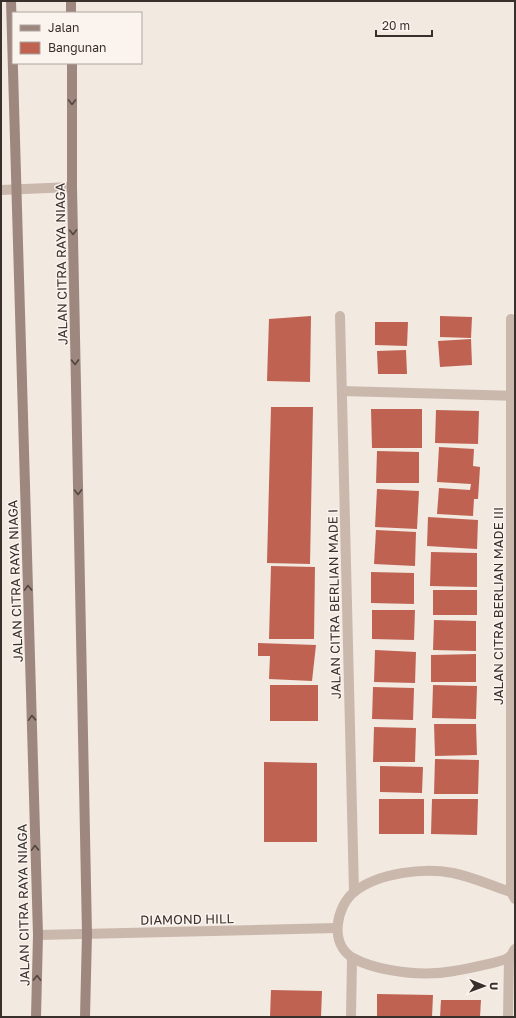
<svg xmlns="http://www.w3.org/2000/svg" width="516" height="1018" font-family="'Golos Text',sans-serif">
  <style>
    .building { fill: #c06252 }
    .lines { fill: none; stroke-linecap: round; stroke-linejoin: round }
    .street { stroke: #cbb8ad; stroke-width: 10 }
    .secondary { stroke: #9e877f; stroke-width: 10 }
    .oneway { stroke: #524540 }
    .labels { text-anchor: middle; dominant-baseline: central; stroke-width: 3; stroke-linejoin: round; paint-order: stroke }
    .street-label { font-size: 13px; fill: #392f2b; stroke: #faf3ee }
  </style>
  <rect width="100%" height="100%" fill="#f2e9e1"/>
  <g class="building">
    <polygon points="311,316 310,382 267,381 269,319"/>
    <polygon points="440,316 472,317 471,338 440,337"/>
    <polygon points="375,322 408,322 407,346 375,345"/>
    <polygon points="471,339 472,365 440,367 438,341"/>
    <polygon points="406,350 407,374 378,374 377,351"/>
    <polygon points="271,407 313,407 310,564 267,563"/>
    <polygon points="371,409 422,409 422,448 372,448"/>
    <polygon points="436,410 479,411 478,444 435,443"/>
    <polygon points="439,447 474,449 473,466 480,467 478,499 474,499 473,516 437,514 439,488 470,490 471,484 437,482"/>
    <polygon points="377,451 419,452 419,483 376,483"/>
    <polygon points="377,489 419,491 417,529 375,527"/>
    <polygon points="428,517 478,520 477,549 427,546"/>
    <polygon points="376,530 416,532 415,566 374,564"/>
    <polygon points="431,552 477,553 477,587 430,586"/>
    <polygon points="271,566 315,567 314,639 269,639"/>
    <polygon points="371,572 414,573 414,604 371,603"/>
    <rect x="433" y="590" width="44" height="25"/>
    <polygon points="372,610 415,610 414,640 372,639"/>
    <polygon points="434,620 476,621 476,651 433,650"/>
    <polygon points="258,643 316,645 312,681 269,679 270,656 258,656"/>
    <polygon points="375,650 416,652 415,683 374,682"/>
    <polygon points="476,654 476,682 431,682 431,655"/>
    <rect x="270" y="685" width="48" height="36"/>
    <polygon points="433,685 477,686 476,719 432,718"/>
    <polygon points="373,687 414,688 413,720 372,719"/>
    <polygon points="434,724 476,724 477,755 435,756"/>
    <polygon points="374,727 416,728 415,762 373,762"/>
    <polygon points="435,759 479,760 478,794 434,794"/>
    <polygon points="264,762 317,763 317,842 264,842"/>
    <polygon points="380,766 423,767 422,793 380,792"/>
    <rect x="379" y="799" width="45" height="35"/>
    <polygon points="432,799 478,799 477,835 431,834"/>
    <polygon points="271,990 322,991 321,1017 270,1017"/>
    <polygon points="377,994 433,995 432,1017 377,1017"/>
    <polygon points="441,1000 481,1000 480,1017 440,1017"/>
  </g>
  <g class="lines">
    <g class="street">
      <polyline points="1,190 72,187"/>
      <polyline points="340,316 354,892"/>
      <polyline points="342,391 515,396"/>
      <polyline points="511,892 511,319"/>
      <path d="M515,899l-4,-7c-19,-6 -38,-15 -58,-19 -29,-6 -75,0 -99,19 -18,15 -25,52 -1,66 11,6 25,10 37,12 22,4 42,5 64,1 10,-2 49,-9 56,-14 2,-2 3,-6 5,-8"/>
      <polyline points="38,935 337,928"/>
      <polyline points="351,1017 352,958"/>
      <polyline points="508,1017 509,957"/>
    </g>
    <g class="secondary">
      <polyline points="11,1 38,935 36,1017"/>
      <polyline points="71,1 71,13"/>
      <polyline points="72,63 72,187 87,934 85,1017"/>
    </g>
  </g>
  <defs><path id="oneway-chevron" d="M-2-3.5L2.5 0L-2 3.5" fill="none" stroke-width="1.6" stroke-linecap="round" stroke-linejoin="round"/></defs>
  <g class="oneway">
    <use href="#oneway-chevron" transform="translate(72 102) rotate(90)"/>
    <use href="#oneway-chevron" transform="translate(73 232) rotate(89)"/>
    <use href="#oneway-chevron" transform="translate(75 362) rotate(89)"/>
    <use href="#oneway-chevron" transform="translate(78 492) rotate(89)"/>
    <use href="#oneway-chevron" transform="translate(28 588) rotate(-92)"/>
    <use href="#oneway-chevron" transform="translate(32 718) rotate(-92)"/>
    <use href="#oneway-chevron" transform="translate(35 848) rotate(-92)"/>
    <use href="#oneway-chevron" transform="translate(37 978) rotate(-89)"/>
  </g>
  <g class="labels">
    <g class="street-label">
      <text transform="translate(61 264) rotate(-91)">JALAN CITRA RAYA NIAGA</text>
      <text transform="translate(15 581) rotate(-92)">JALAN CITRA RAYA NIAGA</text>
      <text transform="translate(334 604) rotate(-91)">JALAN CITRA BERLIAN MADE I</text>
      <text transform="translate(498 606) rotate(-90)">JALAN CITRA BERLIAN MADE III</text>
      <text transform="translate(23 905) rotate(-91)">JALAN CITRA RAYA NIAGA</text>
      <text transform="translate(187 919) rotate(-1)">DIAMOND HILL</text>
    </g>
  </g>
  <rect width="516" height="1018" fill="none" stroke="#392f2b" stroke-width="4"/>
  <rect x="12" y="12" width="130" height="52" fill="#faf3ee" stroke="#ada5a0"/>
  <rect x="20" y="25" width="20" height="6" fill="#9e877f" stroke="#ada5a0"/>
  <text x="48" y="32" font-size="12" fill="#392f2b">Jalan</text>
  <rect x="20" y="42" width="20" height="12" fill="#c06252" stroke="#ada5a0"/>
  <text x="48" y="52" font-size="12" fill="#392f2b">Bangunan</text>
  <g transform="translate(484 986) rotate(91)" stroke="#faf3ee" stroke-width="3" paint-order="stroke">
  <path d="M0-3L7 15L0 10L-7 15Z" fill="#392f2b"/>
  <text y="-6" font-size="11" font-weight="bold" text-anchor="middle" fill="#392f2b">U</text>
  </g>
  <path d="M376 30v6h56v-6" fill="none" stroke="#392f2b" stroke-width="2"/>
  <text x="382" y="30" font-size="12" fill="#392f2b" stroke="#faf3ee" stroke-width="3" paint-order="stroke">20 m</text>
</svg>
